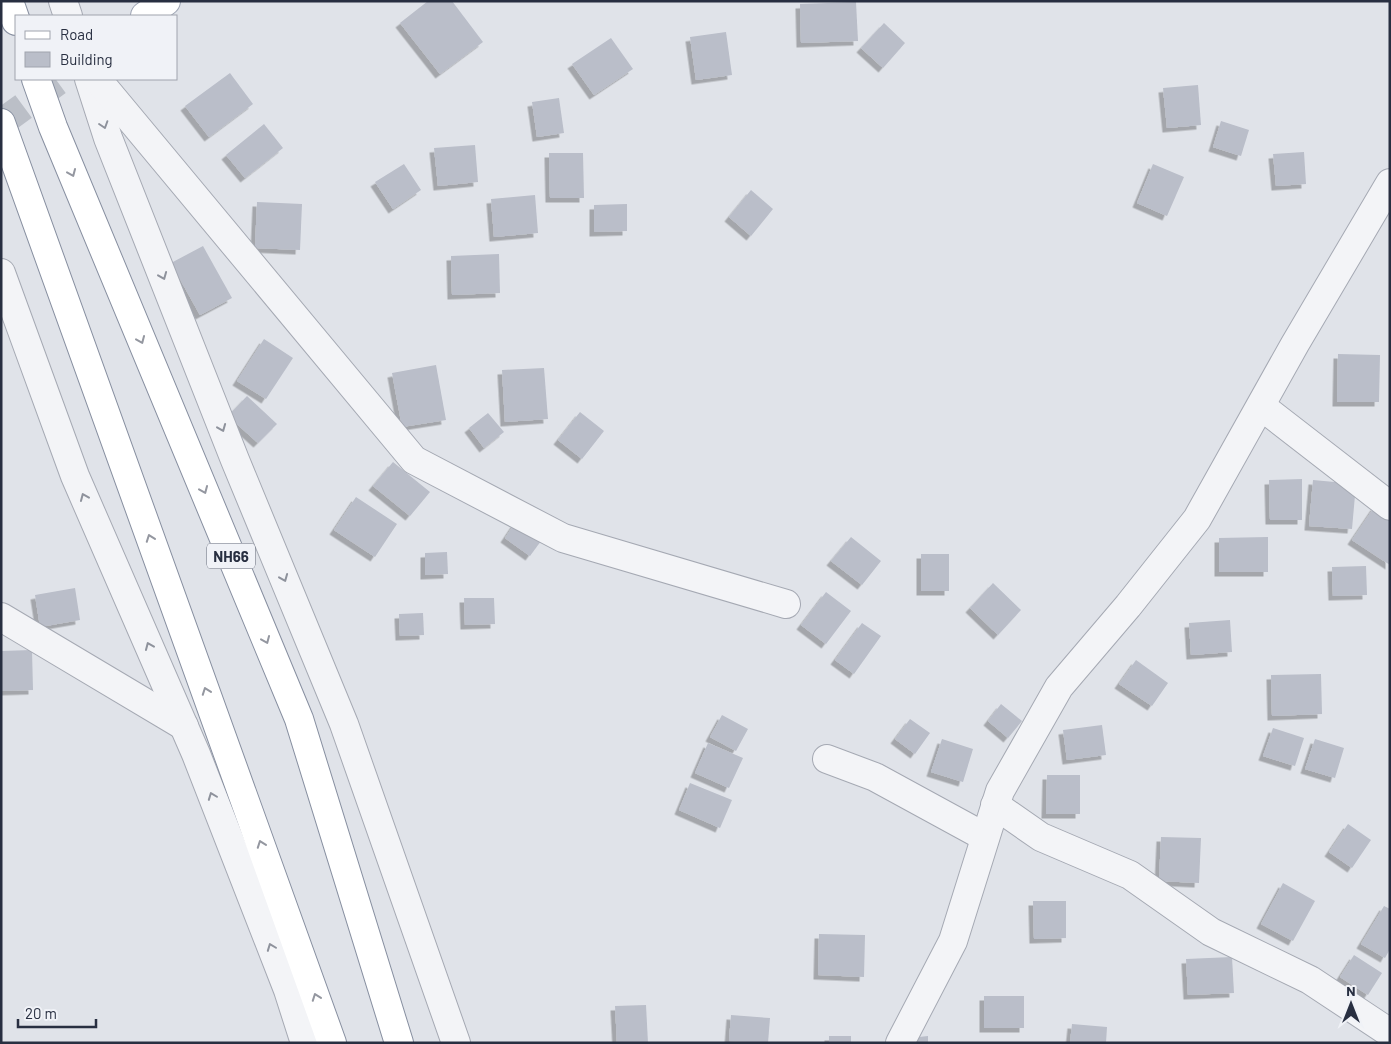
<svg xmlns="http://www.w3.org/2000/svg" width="1391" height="1044" font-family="Barlow,sans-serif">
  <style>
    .building { fill: #babec9; filter: url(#shadow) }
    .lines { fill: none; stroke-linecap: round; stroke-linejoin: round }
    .major-tunnel { stroke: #bbbfc7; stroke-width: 28; stroke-dasharray: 28 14; stroke-linecap: butt }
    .minor-casing { stroke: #a5a9b3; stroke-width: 30 }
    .major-casing { stroke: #9fa6b5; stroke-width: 30 }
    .highway-casing { stroke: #878fa0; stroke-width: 30 }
    .minor { stroke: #f3f4f7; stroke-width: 28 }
    .major { stroke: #fff; stroke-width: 28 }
    .highway { stroke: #fff; stroke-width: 28 }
    .oneway { stroke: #8e929c }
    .oneway2 { stroke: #9497a0 }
    .labels { text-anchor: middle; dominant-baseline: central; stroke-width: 5; stroke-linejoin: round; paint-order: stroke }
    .shield { fill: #f0f2f7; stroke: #646a78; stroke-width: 1 }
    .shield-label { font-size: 15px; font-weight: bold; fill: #282f41 }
  </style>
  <defs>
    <filter id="shadow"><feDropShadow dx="-4.5" dy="4.5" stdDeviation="0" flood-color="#0004"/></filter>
  </defs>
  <rect width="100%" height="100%" fill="#e0e3e9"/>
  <g class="building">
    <polygon points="428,1 452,1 483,42 440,74 400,23"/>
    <polygon points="856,2 858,41 801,43 800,4"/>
    <polygon points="884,23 905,43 883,68 861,48"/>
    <polygon points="726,32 732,75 696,80 690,37"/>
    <polygon points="611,38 633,69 594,95 572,64"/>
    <polygon points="230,73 253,104 209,137 185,106"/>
    <polygon points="1198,85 1201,125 1167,128 1163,88"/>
    <polygon points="559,98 564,133 537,137 532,102"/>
    <polygon points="1221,121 1249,130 1241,156 1213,147"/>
    <polygon points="264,124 283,148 245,178 226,155"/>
    <polygon points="475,145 478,182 438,186 434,148"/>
    <polygon points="1304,152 1306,184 1276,186 1273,154"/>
    <polygon points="549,153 583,153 584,198 550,198"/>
    <polygon points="404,164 421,190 393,209 375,182"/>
    <polygon points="1153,164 1184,177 1167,216 1137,203"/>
    <polygon points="751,190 773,209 751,236 729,217"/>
    <polygon points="535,195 538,233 494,237 491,199"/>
    <polygon points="257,202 302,204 300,250 255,248"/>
    <polygon points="627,204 627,231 594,232 594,205"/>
    <polygon points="203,246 232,298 200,315 171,263"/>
    <polygon points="499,254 500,293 452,295 451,256"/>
    <polygon points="264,339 293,358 266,399 237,381"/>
    <polygon points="1338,354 1380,355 1379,402 1337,402"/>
    <polygon points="436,365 446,420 402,427 392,373"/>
    <polygon points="544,368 548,419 505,422 502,370"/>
    <polygon points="247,396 277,424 258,443 228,416"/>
    <polygon points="580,412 604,431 582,459 558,440"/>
    <polygon points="488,413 504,432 484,448 469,428"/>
    <polygon points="393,462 430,492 410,516 373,486"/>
    <polygon points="1302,479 1302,520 1270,520 1269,480"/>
    <polygon points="1313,480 1356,484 1352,529 1309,526"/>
    <polygon points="356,497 397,524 375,557 334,530"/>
    <polygon points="1375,506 1390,516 1390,565 1352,540"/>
    <polygon points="515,523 541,541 530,556 505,538"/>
    <polygon points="851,537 881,561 862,585 831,561"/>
    <polygon points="1268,537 1268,572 1219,572 1219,538"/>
    <polygon points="447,552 448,574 425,575 425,553"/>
    <rect x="921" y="554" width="28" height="37"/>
    <polygon points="1366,566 1367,595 1333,596 1332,567"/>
    <polygon points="993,583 1021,610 998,635 970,608"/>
    <polygon points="75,588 80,620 40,627 35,595"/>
    <polygon points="826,592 851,611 826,644 801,625"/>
    <polygon points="464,598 494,598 495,624 465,625"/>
    <polygon points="423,613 424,635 400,636 399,614"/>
    <polygon points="1230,620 1232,652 1191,655 1189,623"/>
    <polygon points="862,623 881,636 854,674 835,660"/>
    <polygon points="32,650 33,690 1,691 1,651"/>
    <polygon points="1136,660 1168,683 1152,706 1119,684"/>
    <polygon points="1321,674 1322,714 1272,716 1271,675"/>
    <polygon points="1001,704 1022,721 1008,738 988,721"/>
    <polygon points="722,715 748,729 736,751 710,737"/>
    <polygon points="910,719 930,733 915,754 895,739"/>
    <polygon points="1102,725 1106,755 1067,760 1063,730"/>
    <polygon points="1273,728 1304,738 1295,766 1263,756"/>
    <polygon points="942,739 973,749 963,782 931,772"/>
    <polygon points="1315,739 1344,748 1335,778 1305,769"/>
    <polygon points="708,743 743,758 729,788 695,773"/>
    <polygon points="1047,775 1080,775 1080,814 1046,814"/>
    <polygon points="690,783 732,800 720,828 679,810"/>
    <polygon points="1348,824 1371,840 1352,868 1329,852"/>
    <polygon points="1161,837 1201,838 1199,883 1159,881"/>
    <polygon points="1283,883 1315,901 1293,941 1261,924"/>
    <polygon points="1033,901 1066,901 1066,938 1034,939"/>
    <polygon points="1384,906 1390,909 1390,949 1385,958 1361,944"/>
    <polygon points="819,934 865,935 864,977 818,975"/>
    <polygon points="1354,955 1382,973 1368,995 1340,977"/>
    <polygon points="1232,957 1234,993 1188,995 1186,959"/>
    <rect x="984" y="996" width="40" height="32"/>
    <polygon points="646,1005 648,1043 617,1043 615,1006"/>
    <polygon points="731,1015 770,1018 768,1043 729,1041"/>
    <polygon points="1072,1024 1107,1027 1106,1043 1070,1043"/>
    <polygon points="919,1033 919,1037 928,1036 928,1043 909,1043"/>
    <rect x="829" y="1036" width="22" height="7"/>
  </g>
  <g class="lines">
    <polyline class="major-tunnel" points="1,123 61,79"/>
    <g class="minor-casing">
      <g id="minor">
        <polyline points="63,1 68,16"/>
        <polyline points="89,79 108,138 235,460 344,724 456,1043"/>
        <polyline points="97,79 414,460 563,538 786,604"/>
        <polyline points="1,273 75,476 196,754 288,990 305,1043"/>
        <polyline points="1261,406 1390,506"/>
        <polyline points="1,617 184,726"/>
        <polyline points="827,759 875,777 985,837"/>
        <polyline points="995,805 1041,837 1130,875 1211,932 1310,980 1390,1033"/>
        <polyline points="900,1043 953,941 1000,791 1059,687 1128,606 1197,519 1295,344 1390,183"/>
      </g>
    </g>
    <g class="major-casing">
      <polyline id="major" points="145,16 166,1"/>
    </g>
    <g class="highway-casing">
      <g id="highway">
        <polyline points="9,1 16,21"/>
        <polyline points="36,79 53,127 299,719 399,1043"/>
        <polyline points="1,123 332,1043"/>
      </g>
    </g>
    <use href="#minor" class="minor"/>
    <use href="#major" class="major"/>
    <use href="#highway" class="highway"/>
  </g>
  <defs><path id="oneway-chevron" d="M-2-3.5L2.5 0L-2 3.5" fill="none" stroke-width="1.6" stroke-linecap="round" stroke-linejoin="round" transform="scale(1.25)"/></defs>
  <g class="oneway">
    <use href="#oneway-chevron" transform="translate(104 125) rotate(72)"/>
    <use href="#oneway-chevron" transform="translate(163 276) rotate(68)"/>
    <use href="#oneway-chevron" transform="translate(222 428) rotate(68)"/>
    <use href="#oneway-chevron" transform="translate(84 497) rotate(-113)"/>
    <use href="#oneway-chevron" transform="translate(284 578) rotate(68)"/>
    <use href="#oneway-chevron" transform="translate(149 646) rotate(-113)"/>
    <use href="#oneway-chevron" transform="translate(212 796) rotate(-111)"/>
    <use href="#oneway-chevron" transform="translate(271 947) rotate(-111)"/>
  </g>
  <g class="oneway2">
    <use href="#oneway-chevron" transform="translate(72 173) rotate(67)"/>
    <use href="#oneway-chevron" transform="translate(141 340) rotate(67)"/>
    <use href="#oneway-chevron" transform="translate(204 490) rotate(67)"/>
    <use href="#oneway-chevron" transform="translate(150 538) rotate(-110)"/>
    <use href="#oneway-chevron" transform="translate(266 640) rotate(67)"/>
    <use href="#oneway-chevron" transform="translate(206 691) rotate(-110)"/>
    <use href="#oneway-chevron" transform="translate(261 844) rotate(-110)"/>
    <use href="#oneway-chevron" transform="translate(316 997) rotate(-110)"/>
  </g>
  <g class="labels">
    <rect class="shield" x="207" y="543.5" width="48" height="25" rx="4"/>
    <g class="shield-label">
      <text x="231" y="556">NH66</text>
    </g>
  </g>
  <rect width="1391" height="1044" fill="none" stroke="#282f41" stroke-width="5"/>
  <rect x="15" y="15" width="162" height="65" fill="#f0f2f7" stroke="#a0a4ae"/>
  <rect x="25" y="31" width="25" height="8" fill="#ffffff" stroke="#a0a4ae"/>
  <text x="60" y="40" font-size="15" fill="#282f41">Road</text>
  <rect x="25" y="52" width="25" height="15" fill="#babec9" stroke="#a0a4ae"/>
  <text x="60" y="65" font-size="15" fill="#282f41">Building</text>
  <g transform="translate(1351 1004)" stroke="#f0f2f7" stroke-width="4" paint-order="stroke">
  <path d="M0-4L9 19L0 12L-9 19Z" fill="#282f41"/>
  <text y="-8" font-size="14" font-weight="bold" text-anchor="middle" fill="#282f41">N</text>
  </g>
  <path d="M18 1019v8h78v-8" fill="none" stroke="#282f41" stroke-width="2.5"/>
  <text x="25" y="1019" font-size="15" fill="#282f41" stroke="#f0f2f7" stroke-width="4" paint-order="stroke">20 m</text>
</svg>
